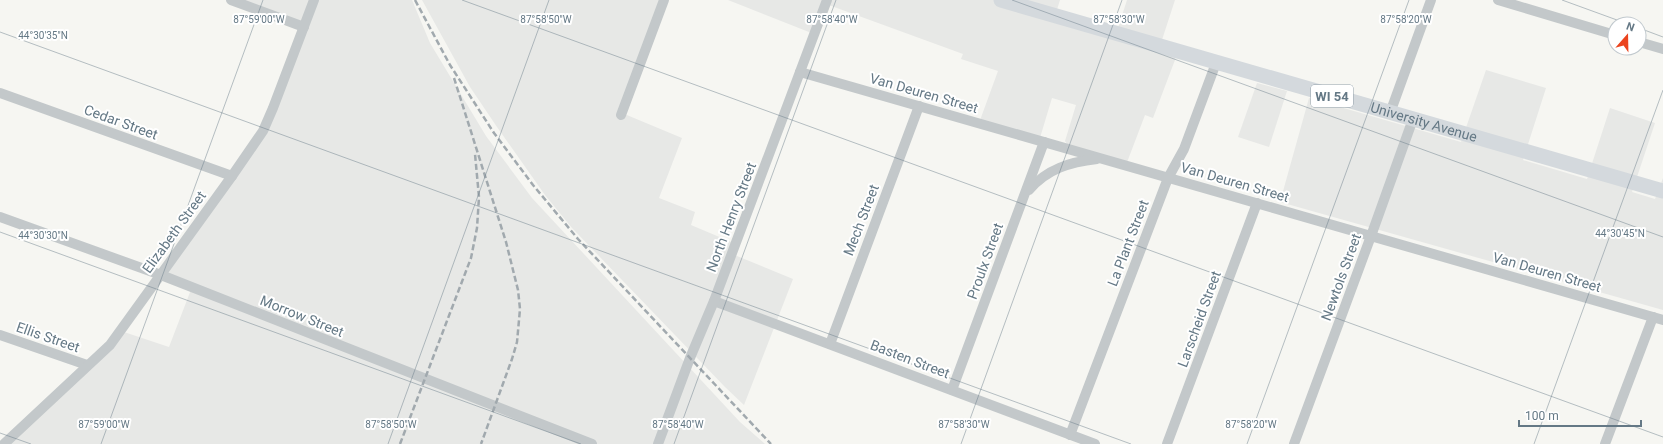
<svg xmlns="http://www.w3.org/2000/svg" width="1663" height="444" font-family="Roboto,sans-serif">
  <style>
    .built { fill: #e7e8e6 }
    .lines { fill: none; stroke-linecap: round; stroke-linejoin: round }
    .minor { stroke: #c3c8ca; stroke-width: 10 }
    .primary { stroke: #d4d9dd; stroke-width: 15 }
    .rail { stroke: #a1a9ae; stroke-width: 2.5; stroke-dasharray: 6 3; stroke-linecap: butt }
    .ticks { fill: none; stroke: #647885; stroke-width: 1; stroke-opacity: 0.45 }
    .labels { text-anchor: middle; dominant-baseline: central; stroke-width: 4; stroke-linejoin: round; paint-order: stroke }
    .shield { fill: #fff; stroke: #92a0aa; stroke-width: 1 }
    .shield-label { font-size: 13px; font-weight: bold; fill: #647885 }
    .street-label { font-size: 14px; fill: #647885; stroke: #fff }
    .ticks-label { font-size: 10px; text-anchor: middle; fill: #647885; stroke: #fff; stroke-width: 4; stroke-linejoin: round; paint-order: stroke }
  </style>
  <rect width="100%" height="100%" fill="#f6f6f2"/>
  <g class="built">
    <polygon points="231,0 412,0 430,43 486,136 532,198 740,422 765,444 4,444 121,331 169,347 192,287 161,275 263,131 304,27"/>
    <polygon points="422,0 664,0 622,113 682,138 659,198 695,212 691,225 736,244 732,254 793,279 744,405 725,387 572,228 545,195 497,127 470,87"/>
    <polygon points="728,0 1060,0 1055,16 1116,34 1127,0 1175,0 1160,46 1178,52 1153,118 1145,115 1126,165 1070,149 1065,141 1076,105 1052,98 1039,141 979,123 998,71 961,59 963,54 826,4 814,34"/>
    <polygon points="1486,70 1546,88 1523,160 1587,179 1610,108 1655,123 1632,192 1655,199 1663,178 1663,310 1280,202 1309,98 1461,142"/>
    <polygon points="1257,83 1287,91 1269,147 1238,137"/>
  </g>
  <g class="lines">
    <g class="minor">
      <polyline points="231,0 304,27"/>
      <polyline points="1498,0 1615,35"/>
      <polyline points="1639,42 1663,49"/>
      <polyline points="800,72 1663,320"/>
      <polyline points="0,93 232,176"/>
      <polyline points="1390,113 1431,0"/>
      <polyline points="621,115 664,0"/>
      <path d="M1029,190c18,-21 41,-28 68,-31"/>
      <polyline points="0,217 161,275 592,444"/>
      <polyline points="714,301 1095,444"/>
      <polyline points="0,335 87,365"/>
      <polyline points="830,344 919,106"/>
      <polyline points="952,390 1044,142"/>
      <polyline points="1070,435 1168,178 1184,149 1216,63"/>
      <polyline points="4,444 110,345 232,176 263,131 273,108 314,0"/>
      <polyline points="658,444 690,358 714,301 827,0"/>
      <polyline points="1167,444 1257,203"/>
      <polyline points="1294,444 1371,236 1413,119"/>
      <polyline points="1605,444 1653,317"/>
    </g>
    <path class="primary" id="s1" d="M1001,0l662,191"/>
    <g class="rail">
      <polyline points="415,0 450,65 494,133 533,185 578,239 771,444"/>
      <polyline points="454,78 506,242 518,290 520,309 517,342 512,359 481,444"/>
      <polyline points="400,444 471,258 477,228 479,197 475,154"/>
    </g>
  </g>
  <path class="ticks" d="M462,0l1201,437M1012,0l651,237M1562,0l66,24M1639,28l24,9M0,32l1131,412M0,232l581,212M0,433l31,11M101,444l162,-444M388,444l161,-444M674,444l162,-444M961,444l161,-444M1247,444l162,-444M1534,444l129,-354"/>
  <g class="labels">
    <rect class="shield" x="1311" y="85" width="42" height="22" rx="3"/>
    <g class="shield-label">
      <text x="1332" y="96">WI 54</text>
    </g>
    <g class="street-label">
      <text transform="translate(924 93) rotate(16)">Van Deuren Street</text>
      <text transform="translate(121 122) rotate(20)">Cedar Street</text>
      <text stroke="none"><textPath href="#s1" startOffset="440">University Avenue</textPath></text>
      <text transform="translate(1235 182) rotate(16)">Van Deuren Street</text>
      <text transform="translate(731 217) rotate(-69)">North Henry Street</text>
      <text transform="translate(861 220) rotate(-69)">Mech Street</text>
      <text transform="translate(174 232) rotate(-54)">Elizabeth Street</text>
      <text transform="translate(1128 243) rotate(-69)">La Plant Street</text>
      <text transform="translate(985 261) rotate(-70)">Proulx Street</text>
      <text transform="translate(1547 272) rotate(16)">Van Deuren Street</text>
      <text transform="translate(1341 277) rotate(-70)">Newtols Street</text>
      <text transform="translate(302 316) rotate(22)">Morrow Street</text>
      <text transform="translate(1199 319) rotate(-70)">Larscheid Street</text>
      <text transform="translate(48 337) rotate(19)">Ellis Street</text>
      <text transform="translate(910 359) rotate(21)">Basten Street</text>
    </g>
  </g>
  <g class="ticks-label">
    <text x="259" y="23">87°59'00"W</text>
    <text x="546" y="23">87°58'50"W</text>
    <text x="832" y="23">87°58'40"W</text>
    <text x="1119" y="23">87°58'30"W</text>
    <text x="1406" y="23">87°58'20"W</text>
    <text x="43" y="39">44°30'35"N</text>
    <text x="1620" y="237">44°30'45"N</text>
    <text x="43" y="239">44°30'30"N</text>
    <text x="104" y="428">87°59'00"W</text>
    <text x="391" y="428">87°58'50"W</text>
    <text x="678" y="428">87°58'40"W</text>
    <text x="964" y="428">87°58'30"W</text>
    <text x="1251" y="428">87°58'20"W</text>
  </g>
  <g transform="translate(1627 36) rotate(20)"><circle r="19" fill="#ffffff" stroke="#c1c9ce"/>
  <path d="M0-3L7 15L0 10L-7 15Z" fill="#eb441e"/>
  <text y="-6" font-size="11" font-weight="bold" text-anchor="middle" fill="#647885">N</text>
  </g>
  <path d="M1519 420v6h122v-6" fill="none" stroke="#647885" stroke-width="2"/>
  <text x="1525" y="420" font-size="12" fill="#647885" stroke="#ffffff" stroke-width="3" paint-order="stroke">100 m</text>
</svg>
